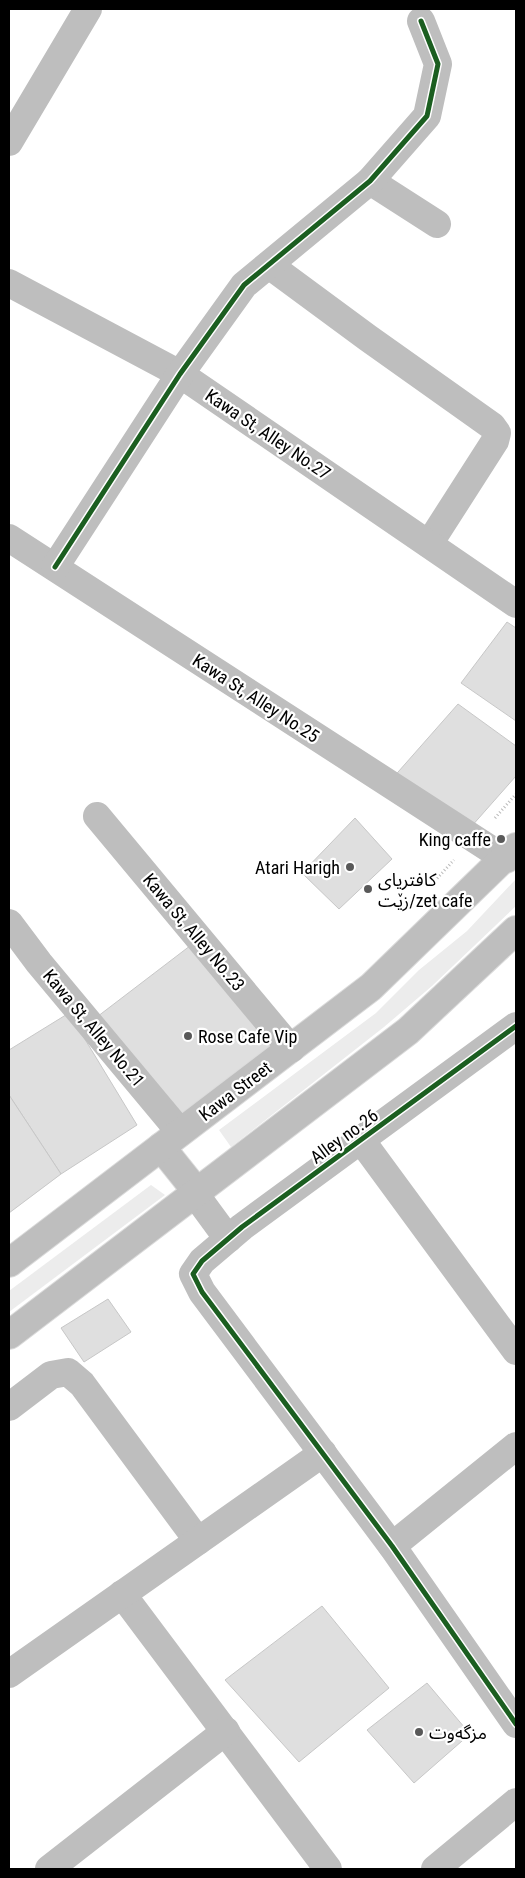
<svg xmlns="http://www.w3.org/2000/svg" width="525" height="1878" font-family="'Roboto Condensed','Noto Sans Arabic',sans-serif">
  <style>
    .green { fill: #ececec }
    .building { fill: #dfdfdf; stroke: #c7c7c7 }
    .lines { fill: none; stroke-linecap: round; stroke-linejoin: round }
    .primary-casing { stroke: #dbdbdb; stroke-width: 30 }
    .path { stroke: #b9b9b9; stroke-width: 3; stroke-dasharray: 1 2.5; stroke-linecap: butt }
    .minor { stroke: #bebebe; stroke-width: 28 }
    .primary { stroke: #bebebe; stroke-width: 28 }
    .cycleway-casing { stroke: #fff; stroke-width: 8 }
    .cycleway { stroke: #1b5e20; stroke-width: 5 }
    .poi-dot { fill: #595959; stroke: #fff; stroke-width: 2 }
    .labels { text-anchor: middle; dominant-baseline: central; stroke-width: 4.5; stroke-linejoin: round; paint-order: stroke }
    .street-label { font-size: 18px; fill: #000; stroke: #fff }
    .poi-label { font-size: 18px; fill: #000; stroke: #fff; text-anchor: start }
  </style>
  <rect width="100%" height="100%" fill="#fff"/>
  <g class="green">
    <polygon points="516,879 516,906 432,986 384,1027 231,1147 219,1130 376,1013 419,970 467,931"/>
    <polygon points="151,1185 165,1195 9,1312 9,1291"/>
  </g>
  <g class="building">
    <polygon points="507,622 516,628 516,721 461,683"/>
    <polygon points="458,704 516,746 516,776 463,836 391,780"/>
    <polygon points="355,818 392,859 339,909 302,873"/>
    <polygon points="199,939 286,1049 180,1132 89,1023"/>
    <polygon points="69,1013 137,1125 61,1174 9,1095 9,1050"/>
    <polygon points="9,1095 61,1174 9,1213"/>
    <polygon points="108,1299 131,1332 84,1362 61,1328"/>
    <polygon points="322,1606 389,1688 299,1762 225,1680"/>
    <polygon points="427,1683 470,1734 414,1783 367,1730"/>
  </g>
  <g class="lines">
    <g class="primary-casing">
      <g id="primary">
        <polyline points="161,1147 197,1192"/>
        <polyline points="9,1263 371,987 504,858 506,859 516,847"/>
        <polyline points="9,1335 408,1031 516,930"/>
      </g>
    </g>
    <g class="path">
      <polyline points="495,818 516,794"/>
      <polyline points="430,886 454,860"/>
    </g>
    <g class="minor">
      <polyline points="9,142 88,9"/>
      <polyline points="370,181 437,224"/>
      <polyline points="269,265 368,338 492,426 497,433 495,441 429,544"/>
      <polyline points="9,283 180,374 516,604"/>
      <polyline points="9,538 504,858"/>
      <polyline points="55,567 180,374 244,285 370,181 427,116 438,64 421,21"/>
      <polyline points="97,816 291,1049"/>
      <polyline points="9,923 39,963 180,1132"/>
      <polyline points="516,1026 242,1227 202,1261 193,1274 202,1292 392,1546 516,1724"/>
      <polyline points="361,1140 516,1351"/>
      <polyline points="195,1194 228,1239"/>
      <polyline points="9,1407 51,1375 68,1372 82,1384 198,1541"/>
      <polyline points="392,1546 516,1446"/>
      <polyline points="122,1594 328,1869"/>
      <polyline points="9,1674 323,1453"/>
      <polyline points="49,1869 226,1731"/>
      <polyline points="435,1869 516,1802"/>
    </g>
    <use href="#primary" class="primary"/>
    <g class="cycleway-casing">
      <g id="cycleway">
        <polyline points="55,567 180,374 244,285 370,181 427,116 438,64 421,21"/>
        <polyline points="516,1026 242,1227 202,1261 193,1274 202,1292 392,1546 516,1724"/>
      </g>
    </g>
    <use href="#cycleway" class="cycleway"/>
  </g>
  <g class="poi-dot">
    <circle cx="501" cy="839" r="5"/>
    <circle cx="350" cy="867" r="5"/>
    <circle cx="368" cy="889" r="5"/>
    <circle cx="188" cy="1036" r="5"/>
    <circle cx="419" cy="1732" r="5"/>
  </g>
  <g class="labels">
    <g class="street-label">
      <text transform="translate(268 434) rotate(34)">Kawa St, Alley No.27</text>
      <text transform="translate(256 698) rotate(33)">Kawa St, Alley No.25</text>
      <text transform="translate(194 932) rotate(50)">Kawa St, Alley No.23</text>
      <text transform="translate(94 1028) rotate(50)">Kawa St, Alley No.21</text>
      <text transform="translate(235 1091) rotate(-37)">Kawa Street</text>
      <text transform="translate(344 1136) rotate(-36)">Alley no.26</text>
    </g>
    <g class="poi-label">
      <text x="491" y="839" text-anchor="end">King caffe</text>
      <text x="340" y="867" text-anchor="end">Atari Harigh</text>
      <text x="378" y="879">کافتریای<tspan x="378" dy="21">زێت/zet cafe</tspan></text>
      <text x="198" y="1036">Rose Cafe Vip</text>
      <text x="429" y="1732">مزگەوت</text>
    </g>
  </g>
  <rect width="525" height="1878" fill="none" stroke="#000000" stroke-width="20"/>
</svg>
